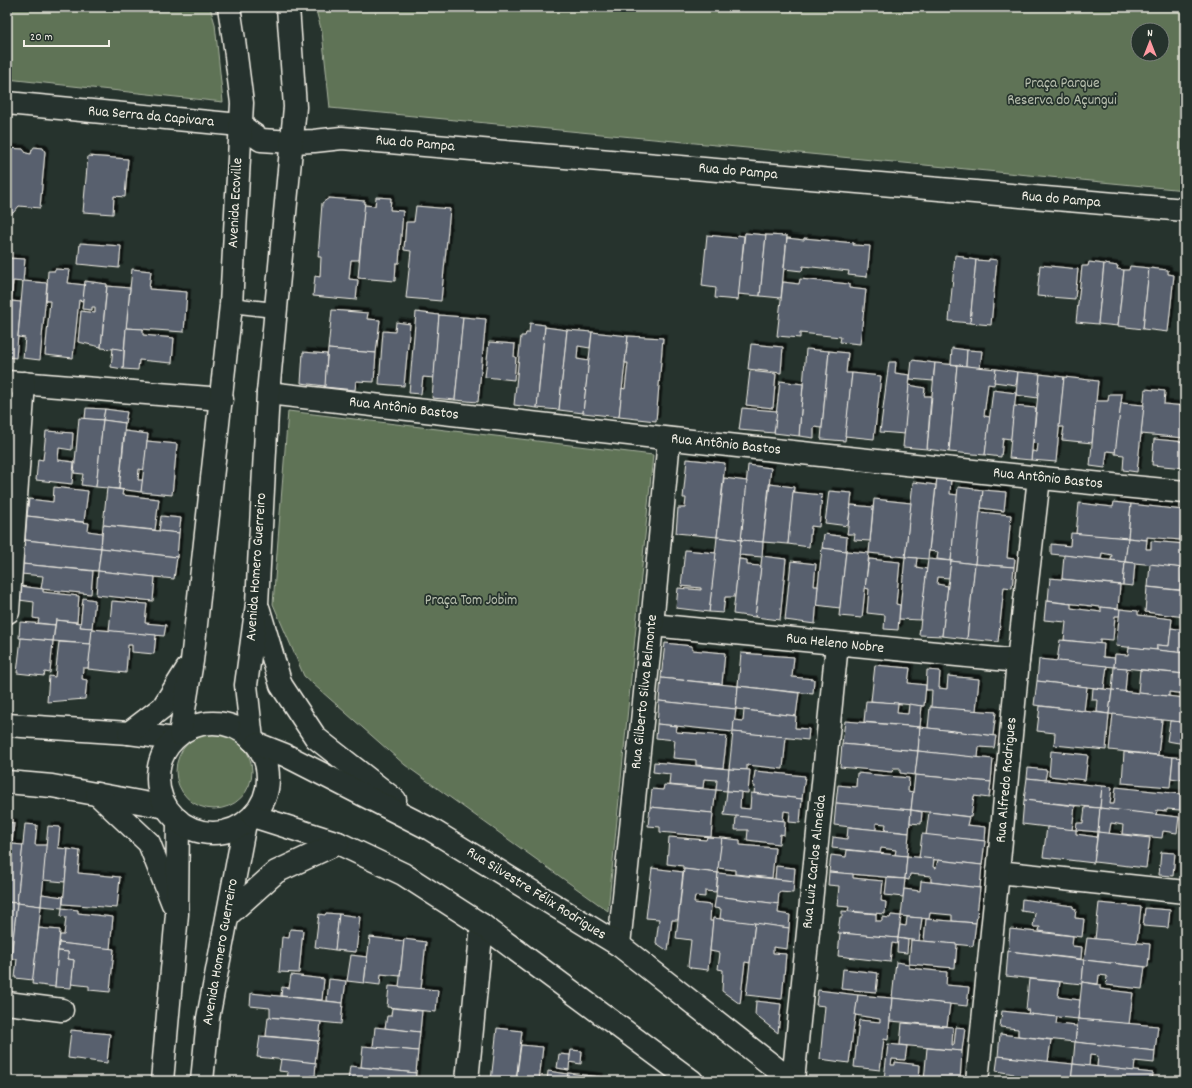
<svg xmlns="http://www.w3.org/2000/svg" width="1192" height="1088" font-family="Dekko,sans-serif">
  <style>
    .green { fill: #5e7356; stroke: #a9b29f; fill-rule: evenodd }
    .building { fill: #58616e; stroke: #f4f1e8; filter: url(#shadow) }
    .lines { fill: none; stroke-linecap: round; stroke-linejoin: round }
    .lane-casing { stroke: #f4f1e8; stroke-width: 17 }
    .street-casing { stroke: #f4f1e8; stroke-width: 25 }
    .secondary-casing { stroke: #f4f1e8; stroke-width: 25 }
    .lane { stroke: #26332d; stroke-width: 14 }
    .street { stroke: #26332d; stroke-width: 22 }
    .secondary { stroke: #26332d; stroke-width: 22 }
    .labels { text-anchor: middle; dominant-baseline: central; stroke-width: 3.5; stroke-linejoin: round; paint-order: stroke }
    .park-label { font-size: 15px; fill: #b8bfae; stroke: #26332d }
    .street-label { font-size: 15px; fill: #f4f1e8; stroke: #26332d }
  </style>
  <defs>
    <filter id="shadow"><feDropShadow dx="3.5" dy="-3.5" stdDeviation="0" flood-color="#0009"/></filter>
  </defs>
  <rect width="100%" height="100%" fill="#26332d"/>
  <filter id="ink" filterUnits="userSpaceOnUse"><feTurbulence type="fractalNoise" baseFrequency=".025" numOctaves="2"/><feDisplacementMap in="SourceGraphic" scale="8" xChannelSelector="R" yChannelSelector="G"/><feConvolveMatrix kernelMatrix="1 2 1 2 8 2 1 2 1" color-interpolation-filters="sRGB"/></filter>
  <g filter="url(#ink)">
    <g class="green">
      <polygon points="7,7 210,7 215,24 223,102 7,79"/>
      <path d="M315,7h870v183l-855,-82 -8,-76zM1138,30h24v24h-24z"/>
      <polygon points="288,411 653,455 608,911 405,765 304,676 273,604"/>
      <circle cx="214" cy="771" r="38"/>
    </g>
    <g class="building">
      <polygon points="34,147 43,148 45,152 40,208 19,206 13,213 7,213 7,148 23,149 26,153 31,154 32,150"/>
      <polygon points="88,156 128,159 125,197 114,196 113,214 83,212"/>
      <polygon points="376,197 391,198 390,210 403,211 399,263 396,263 395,281 358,278 364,205 375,206"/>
      <polygon points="329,198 365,201 359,260 351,260 349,279 358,280 356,300 313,296 315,276 320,277 321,257 318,257 322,203"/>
      <polygon points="416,206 450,209 441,301 406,298 411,251 404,250 406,222 414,222"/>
      <polygon points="745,233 766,235 760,296 738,294"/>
      <polygon points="707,235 736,238 737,235 744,236 738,300 715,298 716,288 702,286"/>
      <polygon points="766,235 787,236 781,298 760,296"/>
      <polygon points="787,238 804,240 804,238 854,243 853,245 870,246 867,277 848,275 849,271 803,266 802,271 784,269"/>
      <polygon points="80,243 121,246 119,268 78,264"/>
      <polygon points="955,255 963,256 963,258 976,260 970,323 949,321"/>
      <polygon points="7,258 25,259 23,282 13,281 11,301 21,302 16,358 7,357"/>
      <polygon points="989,259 997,260 991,325 970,323 976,260 989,261"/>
      <polygon points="1089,262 1104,264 1098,324 1076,322 1082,266 1088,266"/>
      <polygon points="1104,264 1118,266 1117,269 1124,270 1118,326 1098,324"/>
      <polygon points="1040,265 1078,269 1075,299 1037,296"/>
      <polygon points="1130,266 1149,268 1143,329 1118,326 1124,270 1129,270"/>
      <polygon points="1149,268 1168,270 1168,274 1174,275 1168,332 1143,329"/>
      <polygon points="55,269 70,270 68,283 85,285 83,301 79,300 73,358 45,355 50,301 46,301 48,271 55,271"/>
      <polygon points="132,269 151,271 149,289 187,292 184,332 126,328"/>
      <polygon points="800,279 849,284 849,288 866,290 860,344 840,342 841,337 800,333 800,338 777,336 783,282 799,284"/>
      <polygon points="23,281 47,283 40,360 23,358 25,338 18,337"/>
      <polygon points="85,281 107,284 101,347 78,342 81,311 95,313 95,307 92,307 92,310 82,309"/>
      <polygon points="107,286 130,288 124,350 101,348"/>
      <polygon points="332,310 368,313 367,319 380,320 376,353 328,349"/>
      <polygon points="416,312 439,315 434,378 423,377 421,394 409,393"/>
      <polygon points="439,315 463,317 455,400 432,398"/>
      <polygon points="463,317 486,319 478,402 455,400"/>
      <polygon points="396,322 410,324 404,386 379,384 383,331 395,332"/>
      <polygon points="530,323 545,325 537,408 514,405 521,336 525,336 526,333 529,333"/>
      <polygon points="545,327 567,330 559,410 537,408"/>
      <polygon points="126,328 143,329 143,335 174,338 172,363 139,360 138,370 123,369"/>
      <polygon points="567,330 592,332 590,348 578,346 577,359 589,361 583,413 559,410"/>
      <polygon points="592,332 628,336 619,417 583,413"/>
      <polygon points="628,336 663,338 656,421 619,417 622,388 625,389 628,363 625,363"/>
      <polygon points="489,342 515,344 514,357 516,357 514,380 485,377"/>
      <polygon points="751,344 783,347 781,373 748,369"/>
      <polygon points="113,348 124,350 123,369 111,367"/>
      <polygon points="952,348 967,350 966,366 951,364"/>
      <polygon points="328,349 376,353 374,382 356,381 355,390 324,387"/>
      <polygon points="806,349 829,351 822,428 814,427 814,438 799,436"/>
      <polygon points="967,350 982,351 980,368 966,366"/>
      <polygon points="829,351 848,353 846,373 852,373 845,441 821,439"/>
      <polygon points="303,352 327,354 325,386 301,383"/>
      <polygon points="912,360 935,363 933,381 910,379"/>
      <polygon points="889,362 896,362 895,373 910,375 905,434 880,432"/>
      <polygon points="935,363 957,365 949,452 927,449"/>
      <polygon points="957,365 996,369 994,385 988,384 984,416 990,417 985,455 949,452"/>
      <polygon points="996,369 1018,372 1016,385 994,382"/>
      <polygon points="750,371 776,374 773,408 746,405"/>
      <polygon points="1018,372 1040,374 1038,398 1016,395"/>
      <polygon points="852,373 881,376 874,439 845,436"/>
      <polygon points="1040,374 1064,377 1056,462 1031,460 1032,451 1037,452 1038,444 1033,443"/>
      <polygon points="1064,377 1098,381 1092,443 1062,440 1064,427 1059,427"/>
      <polygon points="780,381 803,384 799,436 774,433"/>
      <polygon points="909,385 925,388 924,396 931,396 927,449 903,447"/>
      <polygon points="1145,389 1165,391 1164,404 1185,406 1185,438 1141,434"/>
      <polygon points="993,390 1016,393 1011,439 1003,438 1001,457 985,455"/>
      <polygon points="1109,394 1122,394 1116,452 1107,451 1105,468 1090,466 1096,401 1108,401"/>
      <polygon points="1121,403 1144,405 1137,472 1123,470 1124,455 1115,454"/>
      <polygon points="1014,406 1036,408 1031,460 1009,458"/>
      <polygon points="86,408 105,409 103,420 85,419"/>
      <polygon points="742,408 777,411 774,433 739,430"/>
      <polygon points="105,409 127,412 125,423 103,420"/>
      <polygon points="79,418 103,420 96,487 81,485 83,474 74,473"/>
      <polygon points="103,420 125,423 119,489 96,487"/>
      <polygon points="46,431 73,433 72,450 59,448 58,460 74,462 72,484 36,480 38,459 43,460"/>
      <polygon points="125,431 148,434 144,470 139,469 138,480 143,480 141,492 119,489"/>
      <polygon points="1154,439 1185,442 1185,468 1152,465"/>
      <polygon points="147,441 177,444 172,495 141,492"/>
      <polygon points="687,459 725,463 717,537 676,533 678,508 685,508 686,498 683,498"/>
      <polygon points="748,465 771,468 763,542 741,540"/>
      <polygon points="937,477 951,478 950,494 958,495 951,561 937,559 938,552 929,551"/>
      <polygon points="724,478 747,481 741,540 717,537"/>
      <polygon points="913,482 936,485 928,559 905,557"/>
      <polygon points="770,484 794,487 788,544 763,542"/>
      <polygon points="54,487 88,491 84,522 27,516 29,499 53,502"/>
      <polygon points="958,487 983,490 975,564 951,561"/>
      <polygon points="107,488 123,490 122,495 159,499 155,530 103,525"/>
      <polygon points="983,490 1006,492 1004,511 981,508"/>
      <polygon points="829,491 852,493 848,526 825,523"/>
      <polygon points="793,492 822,495 819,527 811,526 809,547 788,544"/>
      <polygon points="874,499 911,503 905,557 869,553"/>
      <polygon points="1114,502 1131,504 1128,538 1076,534 1079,503 1113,507"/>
      <polygon points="1131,504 1183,510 1180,540 1147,537 1147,540 1128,538"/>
      <polygon points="851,505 873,507 870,541 854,540 855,534 847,534"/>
      <polygon points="980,512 1011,515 1007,558 1015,559 1014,567 975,564"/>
      <polygon points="27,516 89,523 88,531 102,533 101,548 25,540"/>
      <polygon points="161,516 181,518 179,533 159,531"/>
      <polygon points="103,525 179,533 177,557 101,548"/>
      <polygon points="1071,533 1128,538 1125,562 1111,560 1112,555 1102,553 1101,559 1051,554 1051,544 1070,546"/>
      <polygon points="824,534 847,537 846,551 822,548"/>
      <polygon points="717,537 741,540 735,597 725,597 723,613 709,612"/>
      <polygon points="1128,538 1147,540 1146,549 1151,549 1151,541 1185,544 1185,567 1183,567 1183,568 1125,562"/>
      <polygon points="25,540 101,548 98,571 22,564"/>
      <polygon points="741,540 763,542 762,557 739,555"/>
      <polygon points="101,548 177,557 174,579 98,571"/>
      <polygon points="822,548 846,551 840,608 816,605"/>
      <polygon points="685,550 716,553 709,612 676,608 678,588 701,590 701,588 681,586"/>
      <polygon points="846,551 869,553 862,618 839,616"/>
      <polygon points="1064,555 1125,562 1123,585 1062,579"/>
      <polygon points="762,556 786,559 780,620 755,617"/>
      <polygon points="905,557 917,558 916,567 927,569 921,620 899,619"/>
      <polygon points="739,559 747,560 747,565 761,566 755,617 733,614"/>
      <polygon points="869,559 900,562 896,604 900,605 898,630 884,629 885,615 867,613 869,589 865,588"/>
      <polygon points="928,559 951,561 949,578 938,577 937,584 948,586 942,636 919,635"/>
      <polygon points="791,561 816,564 814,586 818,586 815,624 785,620"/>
      <polygon points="951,561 975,564 967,639 942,636"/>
      <polygon points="1125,562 1135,563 1133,586 1123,585"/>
      <polygon points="22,564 93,571 91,594 41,589 43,576 21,574"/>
      <polygon points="975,564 1014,567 1012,588 1004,587 998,642 967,639"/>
      <polygon points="1150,564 1183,568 1180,590 1148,587"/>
      <polygon points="98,571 155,577 153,601 96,595"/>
      <polygon points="1050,578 1120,585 1118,609 1048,601"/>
      <polygon points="20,586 43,589 43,592 79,596 77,622 56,620 55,625 38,623 39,619 33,618 34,602 19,600"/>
      <polygon points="1147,587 1185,591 1185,617 1145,612"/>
      <polygon points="83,598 95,600 92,628 80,627"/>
      <polygon points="112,601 147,604 145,623 166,625 164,636 109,631"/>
      <polygon points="1046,601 1071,604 1071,608 1101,612 1101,607 1120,609 1120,616 1115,616 1113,640 1100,639 1100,644 1064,640 1066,622 1044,620"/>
      <polygon points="1120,609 1138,611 1138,615 1172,619 1169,646 1157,645 1157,650 1116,646"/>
      <polygon points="56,620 81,623 80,627 92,628 91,644 53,641"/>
      <polygon points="20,622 55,625 53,641 19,638"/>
      <polygon points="1171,628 1185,630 1185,653 1157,650 1157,645 1169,646"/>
      <polygon points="92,629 156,635 154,654 132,652 132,645 128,645 126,673 88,669"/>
      <polygon points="21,638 53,641 50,673 45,672 44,676 17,673"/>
      <polygon points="1060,640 1104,644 1103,657 1115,658 1114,667 1057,661"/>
      <polygon points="59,642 91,644 88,668 83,668 82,679 87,680 85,699 47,702 49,676 55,677"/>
      <polygon points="665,643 692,646 692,650 725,653 722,684 661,678"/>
      <polygon points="1129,647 1185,653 1185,674 1114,667 1115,654 1128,655"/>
      <polygon points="741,653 794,657 792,677 814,679 813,694 738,686"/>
      <polygon points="1039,659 1107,666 1104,689 1037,681"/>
      <polygon points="875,665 910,668 908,683 926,685 924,706 871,701"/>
      <polygon points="1114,667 1127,668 1125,692 1112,690"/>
      <polygon points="927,670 940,671 939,688 947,689 948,676 979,679 976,711 931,707 932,690 926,690"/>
      <polygon points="1140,670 1185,674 1185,694 1169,692 1169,696 1138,693"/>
      <polygon points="661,678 738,686 736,709 659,701"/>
      <polygon points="1037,681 1087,687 1084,711 1034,705"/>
      <polygon points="738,686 799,693 796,716 736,709"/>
      <polygon points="1093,688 1112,690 1109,714 1097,712 1098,700 1092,700"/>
      <polygon points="1112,690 1185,698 1185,717 1182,717 1181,722 1109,714"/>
      <polygon points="659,701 736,709 733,732 657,724"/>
      <polygon points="866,701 898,703 897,713 908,714 909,704 922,706 920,727 864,722"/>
      <polygon points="1040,706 1109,714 1106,750 1054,745 1055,733 1037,731"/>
      <polygon points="930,707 996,712 993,736 928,728"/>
      <polygon points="744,710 796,716 795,728 809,729 808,740 733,732 734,720 743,721"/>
      <polygon points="1113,714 1162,720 1158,755 1109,750"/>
      <polygon points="845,721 920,727 918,751 842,744"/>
      <polygon points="1170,721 1185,722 1185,744 1167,741"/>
      <polygon points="657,724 677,726 676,732 727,736 723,768 696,765 696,760 673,758 675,740 656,738"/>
      <polygon points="920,727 996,736 994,748 979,747 978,758 918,751"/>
      <polygon points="733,732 786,737 783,769 747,765 747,770 729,769"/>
      <polygon points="842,744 918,751 915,775 900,773 900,768 893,768 892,772 840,767"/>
      <polygon points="918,751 993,759 991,782 915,775"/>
      <polygon points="1051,751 1088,755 1085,780 1049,776"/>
      <polygon points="1124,752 1173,757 1170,787 1122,783"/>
      <polygon points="1173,757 1185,758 1183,780 1171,778"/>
      <polygon points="654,762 729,769 727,791 716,790 717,780 704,779 703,788 669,785 670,774 653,772"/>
      <polygon points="1028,768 1047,770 1045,780 1027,778"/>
      <polygon points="729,769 750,770 748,793 727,791"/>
      <polygon points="755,771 805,776 802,799 754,793 755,786 753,786"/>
      <polygon points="857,773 909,778 908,791 913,792 911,810 836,803 838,785 856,787"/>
      <polygon points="915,775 991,782 989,798 974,796 971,817 911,810"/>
      <polygon points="1027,778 1102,786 1100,808 1024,800"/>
      <polygon points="664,785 716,790 713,813 650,807 652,789 663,790"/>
      <polygon points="1102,786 1112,787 1110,804 1114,804 1116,787 1181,794 1180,810 1167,809 1167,811 1157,810 1156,815 1100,808"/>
      <polygon points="727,791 741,792 740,808 750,809 751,793 802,799 800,823 789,822 790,812 784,811 783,821 724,815"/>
      <polygon points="1024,800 1075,806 1072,830 1022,824"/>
      <polygon points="836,803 911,810 909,833 885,830 886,824 876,823 876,830 834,825"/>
      <polygon points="650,807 713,813 711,837 660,832 660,827 648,826"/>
      <polygon points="1085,807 1100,808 1098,832 1076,830 1077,823 1083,823"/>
      <polygon points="1100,808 1179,817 1177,833 1163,831 1162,838 1122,834 1123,825 1111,823 1109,834 1098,832"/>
      <polygon points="911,810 922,812 921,824 910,823"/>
      <polygon points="929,812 969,817 967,825 986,827 985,841 926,835"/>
      <polygon points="736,816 785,821 784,835 780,834 779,844 747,840 748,830 735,830"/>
      <polygon points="7,822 14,823 12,844 23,845 17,903 7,902"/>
      <polygon points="25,824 37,825 35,845 47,845 41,906 17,903"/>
      <polygon points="48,826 60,827 58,848 68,849 65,882 43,880"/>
      <polygon points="848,827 909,833 907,856 895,855 896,850 881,848 880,853 832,848 833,837 847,839"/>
      <polygon points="1047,827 1076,830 1076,834 1097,837 1094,863 1043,857"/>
      <polygon points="1098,832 1150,838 1146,868 1094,862"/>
      <polygon points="922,834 985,841 982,865 919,858"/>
      <polygon points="669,837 706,840 707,837 722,838 718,873 683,869 683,866 667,864"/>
      <polygon points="722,838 740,840 740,845 775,848 772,878 735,874 735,870 718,868"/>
      <polygon points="68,849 80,851 78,873 120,877 117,908 63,904"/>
      <polygon points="847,850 907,856 905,879 829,872 831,855 846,857"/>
      <polygon points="1161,852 1175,853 1173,876 1159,875"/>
      <polygon points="907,856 934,859 933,867 936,868 938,860 982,865 980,888 931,882 931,876 910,874 909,880 905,879"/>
      <polygon points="776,866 795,868 794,881 775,879"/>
      <polygon points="652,868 683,872 678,920 672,920 668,951 656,943 659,919 646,918"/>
      <polygon points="684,869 718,873 716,892 705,891 705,897 695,896 694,903 711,905 710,921 713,921 708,970 691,968 688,966 691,940 676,938"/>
      <polygon points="829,872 853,874 853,878 883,881 881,901 886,902 885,914 848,911 849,907 837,906 839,886 828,885"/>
      <polygon points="718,873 794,881 793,893 779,892 778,904 716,896"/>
      <polygon points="887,878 905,879 903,897 885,895"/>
      <polygon points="921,881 980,888 976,923 952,921 952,915 930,913 929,919 901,916 904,889 920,891"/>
      <polygon points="42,894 63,897 62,908 41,906"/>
      <polygon points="716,896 779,904 778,913 790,915 789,928 720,919 721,909 714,908"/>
      <polygon points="1022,899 1073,906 1073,908 1076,909 1075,918 1084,919 1082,937 1039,931 1040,927 1033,927 1035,913 1021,911"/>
      <polygon points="7,902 17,903 10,972 7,972"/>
      <polygon points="17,903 41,906 33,980 15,978 17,959 11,959"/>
      <polygon points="1099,903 1141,907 1137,943 1095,939"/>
      <polygon points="62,908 78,910 78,913 113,917 110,949 59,943 60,935 64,935 66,917 61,916"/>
      <polygon points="1145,908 1170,910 1168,928 1143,926"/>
      <polygon points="842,911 876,914 876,921 882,921 882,917 890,918 891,915 901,916 898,938 838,933 840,917 842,917"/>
      <polygon points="326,913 339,914 335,950 315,947 319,914 325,915"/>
      <polygon points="339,914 360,917 356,952 335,950"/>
      <polygon points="907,917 922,918 919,941 898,938 900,925 906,926"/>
      <polygon points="713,918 755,923 750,963 745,962 740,1004 722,991 723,970 718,969 720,953 710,951"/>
      <polygon points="926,919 976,923 973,946 924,941"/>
      <polygon points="755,923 789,928 787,949 773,947 773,953 786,954 782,999 746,995"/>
      <polygon points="39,928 60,930 55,987 32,984"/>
      <polygon points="290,929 303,930 299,973 279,972 282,937 289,938"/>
      <polygon points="1010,929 1073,936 1072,946 1082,947 1081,959 1008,951"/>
      <polygon points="840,933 898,938 898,944 892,943 890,962 838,956"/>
      <polygon points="370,937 404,941 400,976 381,974 380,985 364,983"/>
      <polygon points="898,938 908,940 907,953 897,952"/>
      <polygon points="1087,938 1150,944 1148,967 1084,960"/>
      <polygon points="404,939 426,942 421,989 399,987"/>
      <polygon points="911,940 957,944 955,968 909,964"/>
      <polygon points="59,943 114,949 110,992 89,990 89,986 71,984 74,960 68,959 68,952 58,951"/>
      <polygon points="58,951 68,952 68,959 74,960 71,988 55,987"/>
      <polygon points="1008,951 1084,960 1082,984 1006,976"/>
      <polygon points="351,955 367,957 364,983 347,981"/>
      <polygon points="1084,960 1145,967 1142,989 1106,985 1107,976 1099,975 1098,984 1082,982"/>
      <polygon points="896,962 909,964 909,968 947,972 946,985 969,987 967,1006 892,998"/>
      <polygon points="843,969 878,973 876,992 841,989"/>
      <polygon points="291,975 324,979 322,1000 281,996 282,987 289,988"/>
      <polygon points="329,979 346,981 343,1003 327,1001"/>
      <polygon points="1029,979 1060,982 1058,997 1080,1000 1078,1019 1028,1014 1029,1010 1026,1010"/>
      <polygon points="1082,982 1100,985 1100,989 1133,993 1129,1024 1078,1019"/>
      <polygon points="389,986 438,990 436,1012 387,1007"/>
      <polygon points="818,990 858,995 849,1063 820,1059 825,1006 816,1005"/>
      <polygon points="251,993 343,1003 341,1024 270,1017 270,1008 250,1006"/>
      <polygon points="858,995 892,998 888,1040 884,1039 880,1070 854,1067 859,1020 880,1022 880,1019 855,1015"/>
      <polygon points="892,998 950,1004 947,1026 890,1021"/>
      <polygon points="756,1001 781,1004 778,1033 755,1015"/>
      <polygon points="392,1008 422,1011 420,1032 385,1028 387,1016 391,1016"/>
      <polygon points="1002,1011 1057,1017 1056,1024 1077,1026 1075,1042 1018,1036 1018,1029 1000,1027"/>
      <polygon points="268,1017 321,1022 319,1041 266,1036"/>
      <polygon points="1078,1019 1158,1026 1155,1051 1075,1042"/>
      <polygon points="902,1023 953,1027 952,1045 954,1045 956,1027 965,1028 962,1051 900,1045"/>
      <polygon points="375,1027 420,1032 418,1051 373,1047"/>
      <polygon points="497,1028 522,1031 516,1081 491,1081"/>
      <polygon points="71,1030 110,1034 107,1063 68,1058"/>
      <polygon points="1000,1034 1051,1040 1048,1062 998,1056"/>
      <polygon points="260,1036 318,1041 315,1063 257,1057"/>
      <polygon points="1075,1042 1155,1051 1154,1063 1135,1061 1134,1071 1097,1067 1098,1056 1090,1055 1089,1066 1073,1064"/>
      <polygon points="888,1044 907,1046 905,1060 892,1059 891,1065 895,1065 895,1062 920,1065 919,1081 892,1081 884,1079"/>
      <polygon points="521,1045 543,1047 539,1081 516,1081"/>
      <polygon points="363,1046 418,1051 416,1073 361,1067"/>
      <polygon points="927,1048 962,1051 960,1081 924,1081"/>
      <polygon points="571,1050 582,1051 581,1064 569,1062"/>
      <polygon points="559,1054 570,1055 569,1070 557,1068"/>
      <polygon points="998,1056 1073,1064 1071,1081 1014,1081 1014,1074 996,1071"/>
      <polygon points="281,1059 316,1063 315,1076 311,1076 310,1081 287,1081 288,1072 279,1071"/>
      <polygon points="1073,1064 1153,1073 1152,1081 1071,1081"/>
      <polygon points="350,1066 416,1073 415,1081 348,1080"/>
      <polygon points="548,1071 568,1074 567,1081 547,1081"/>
      <polygon points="568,1073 600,1077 599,1081 567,1081"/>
      <polygon points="65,1078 89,1081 64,1081"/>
    </g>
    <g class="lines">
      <g class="lane-casing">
        <polyline id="lane" points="231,305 274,310"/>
      </g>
      <g class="street-casing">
        <g id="street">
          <polyline points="7,103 240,125 261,140 292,142 314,141 342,138 1185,210"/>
          <polyline points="7,382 222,399"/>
          <path d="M268,393c305,35 611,70 917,99"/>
          <polyline points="8,612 24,383"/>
          <polyline points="652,625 1018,661"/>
          <polyline points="7,725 129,733 174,739"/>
          <polyline points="7,782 52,786 166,807"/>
          <polyline points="97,794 149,843 173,904"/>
          <polyline points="998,872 1185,892"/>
          <polyline points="619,945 652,625 669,439"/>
          <polyline points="7,1003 62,1010"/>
          <polyline points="162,1081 177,914 178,820"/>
          <polyline points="202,1081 208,1018 245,823"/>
          <polyline points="467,1081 482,925"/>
          <polyline points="793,1081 837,644"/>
          <polyline points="977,1081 998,872 1018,661 1039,478"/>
        </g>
      </g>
      <g class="secondary-casing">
        <g id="secondary">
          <polyline points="259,610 281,685 316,738 395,800"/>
          <circle cx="213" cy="778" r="55"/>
          <polyline points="129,733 163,707 187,669"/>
          <polyline points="180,734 192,661 231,305 242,103 234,40 229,7"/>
          <polyline points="252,740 246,685 257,604 268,393 295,107 288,7"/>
          <polyline points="257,744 285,755 430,829 619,945 792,1081"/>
          <polyline points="253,816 338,843 403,874 482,925 692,1081"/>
          <polyline points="228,915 276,872 338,843"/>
        </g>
      </g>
      <use href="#lane" class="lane"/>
      <use href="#street" class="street"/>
      <use href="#secondary" class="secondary"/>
    </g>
  </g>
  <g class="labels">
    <g class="park-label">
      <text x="1062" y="84">Praça Parque<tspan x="1062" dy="17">Reserva do Açungui</tspan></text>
      <text x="471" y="601">Praça Tom Jobim</text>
    </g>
    <g class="street-label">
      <text transform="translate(151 117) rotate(5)">Rua Serra da Capivara</text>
      <text transform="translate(415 144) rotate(5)">Rua do Pampa</text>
      <text transform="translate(738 172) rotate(5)">Rua do Pampa</text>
      <text transform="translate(1061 200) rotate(5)">Rua do Pampa</text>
      <text transform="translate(236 203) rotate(-87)">Avenida Ecoville</text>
      <text transform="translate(404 409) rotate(7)">Rua Antônio Bastos</text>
      <text transform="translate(726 445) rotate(6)">Rua Antônio Bastos</text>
      <text transform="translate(1048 479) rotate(6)">Rua Antônio Bastos</text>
      <text transform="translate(257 567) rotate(-86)">Avenida Homero Guerreiro</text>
      <text transform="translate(835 644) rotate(6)">Rua Heleno Nobre</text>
      <text transform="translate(645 692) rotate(-84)">Rua Gilberto Silva Belmonte</text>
      <text transform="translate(1007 780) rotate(-85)">Rua Alfredo Rodrigues</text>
      <text transform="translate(815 862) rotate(-84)">Rua Luiz Carlos Almeida</text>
      <text transform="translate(536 894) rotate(32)">Rua Silvestre Félix Rodrigues</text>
      <text transform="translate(221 952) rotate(-80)">Avenida Homero Guerreiro</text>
    </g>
  </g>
  <rect width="1192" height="1088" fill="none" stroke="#26332d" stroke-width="24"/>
  <rect x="12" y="12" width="1168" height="1064" fill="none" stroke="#f4f1e8" stroke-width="1.5" filter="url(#ink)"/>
  <g transform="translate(1150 42)"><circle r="19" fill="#26332d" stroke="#787f78"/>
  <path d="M0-3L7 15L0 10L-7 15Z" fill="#ff9aa2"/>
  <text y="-6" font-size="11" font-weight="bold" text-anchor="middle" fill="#f4f1e8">N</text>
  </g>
  <path d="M24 40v6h85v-6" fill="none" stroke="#f4f1e8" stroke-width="2"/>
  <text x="30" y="40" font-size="12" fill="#f4f1e8" stroke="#26332d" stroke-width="3" paint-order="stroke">20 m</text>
</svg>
